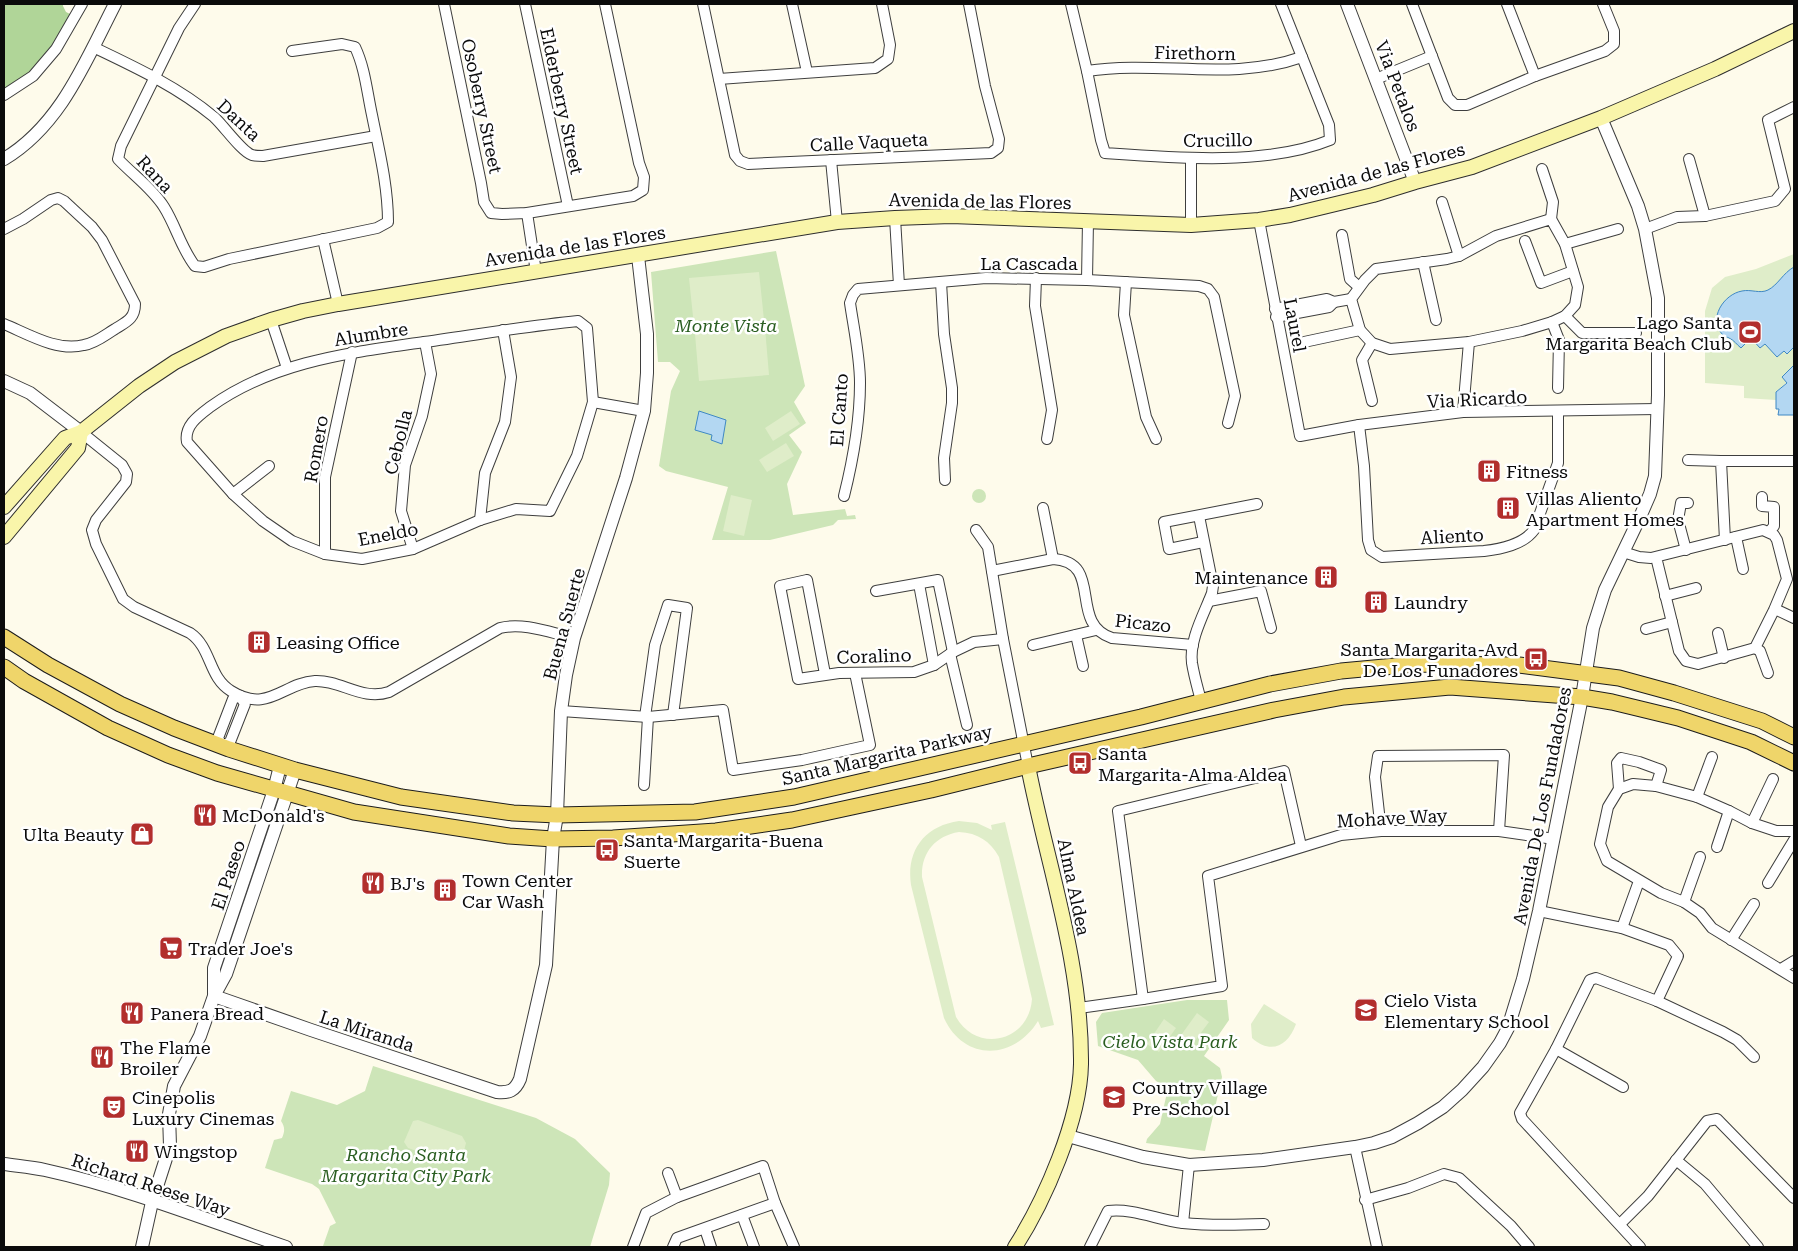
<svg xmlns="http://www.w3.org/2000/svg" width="1798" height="1251" font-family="'Roboto Serif',serif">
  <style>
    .green { fill: #cde5b8 }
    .forest { fill: #b0d598 }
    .pitch { fill: #dfedc9; fill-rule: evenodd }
    .water { fill: #b3d7f2; stroke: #3f88c4 }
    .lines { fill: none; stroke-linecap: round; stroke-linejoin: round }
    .minor-casing { stroke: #3e3e3e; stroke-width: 12 }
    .tertiary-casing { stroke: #3e3e3e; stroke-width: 14 }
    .secondary-casing { stroke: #2d2d2d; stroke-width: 16 }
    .primary-casing { stroke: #1c1c1c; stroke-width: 17 }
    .minor { stroke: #fff; stroke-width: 10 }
    .tertiary { stroke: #fff; stroke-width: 12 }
    .secondary { stroke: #f9f5aa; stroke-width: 14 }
    .primary { stroke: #efd56a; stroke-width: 15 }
    .labels { text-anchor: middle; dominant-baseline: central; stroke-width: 5; stroke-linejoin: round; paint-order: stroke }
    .street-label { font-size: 18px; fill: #0b0b0b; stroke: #fff }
    .poi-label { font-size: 18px; fill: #0b0b0b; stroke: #fff; text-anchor: start }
    .park-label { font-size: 18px; font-style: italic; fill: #2a5e21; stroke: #fff }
  </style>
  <rect width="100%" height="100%" fill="#fefbeb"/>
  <g class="green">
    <polygon points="776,251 805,386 794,402 806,423 789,435 802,452 787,484 793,515 845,509 847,516 855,515 856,519 838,520 833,525 770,540 712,540 728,487 666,471 659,466 671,391 680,371 670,362 658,362 651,272"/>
    <circle cx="979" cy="496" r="7"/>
    <polygon points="1187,1000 1227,1000 1229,1020 1204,1056 1220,1068 1222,1077 1205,1151 1146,1143 1147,1139 1160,1124 1168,1088 1156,1081 1138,1060 1098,1046 1096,1022 1102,1013"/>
    <path d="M373,1066l163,52 39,21 35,34 -1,12 -19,62 -267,-1 7,-20 6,-3 -17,-34 -7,-5 -47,-16 9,-28 8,-2c3,-7 3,-11 -1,-17l10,-30 46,14 28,-14z"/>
  </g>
  <polygon class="forest" points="4,4 63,4 63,6 66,12 72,15 54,44 27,75 4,89"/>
  <g class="pitch">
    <polygon points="1794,254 1794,365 1782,377 1787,382 1776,392 1776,400 1744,398 1744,386 1705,383 1705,311 1712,288 1725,277 1756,269"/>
    <polygon points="759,272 764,320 694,326 689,278"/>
    <polygon points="765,328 769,375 699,381 695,334"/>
    <polygon points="791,411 800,424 773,441 765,428"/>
    <polygon points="786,443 794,456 767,472 759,460"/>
    <polygon points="731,495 752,500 744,536 723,531"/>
    <path d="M959,821l18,2 15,7 -1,-5 14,-3 49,203 -13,3 -3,-7c-24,39 -74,41 -94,-3l-33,-133c-5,-34 13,-59 48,-64zM959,832c19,1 31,9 40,25l33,142c-3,43 -55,55 -76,18l-34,-140c-1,-24 13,-41 37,-45z"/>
    <path d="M1264,1004l32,20c-8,22 -25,31 -44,14l-1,-14z"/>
    <polygon points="1197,1013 1209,1022 1191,1046 1179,1038"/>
    <polygon points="1164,1019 1176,1028 1159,1052 1147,1044"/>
    <path d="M418,1120l44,16 4,7c-2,7 -3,18 -12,21l-46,-16 -4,-6 9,-21z"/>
  </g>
  <g class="water">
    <path d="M1794,267v80l-7,7 -3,-3 -7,6 -12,-13 -5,4 -9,-10 -10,10c-4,-3 -7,-8 -12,-10 -4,-2 -3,0 -6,-3 -16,-16 1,-41 19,-44 9,-2 18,3 26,-1 10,-5 15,-17 26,-23z"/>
    <polygon points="1794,365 1794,415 1778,415 1779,409 1776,409 1776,392 1787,383 1782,377"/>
    <polygon points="699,411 726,420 722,444 711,440 712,435 695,430"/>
  </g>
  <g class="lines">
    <g class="minor-casing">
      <g id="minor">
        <path d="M195,4l-16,24 -58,118 -3,13c15,16 34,29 46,48 12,19 17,41 31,59l9,1 25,-8 148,-31 11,-6c0,-36 -9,-72 -16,-107 -5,-23 -7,-47 -17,-68l-13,-3 -50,7"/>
        <polyline points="444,4 481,183 484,202 491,213 502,214 527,213 633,196 643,190 644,177 639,163 605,4"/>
        <polyline points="525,4 568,206"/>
        <polyline points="703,4 735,155 740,161 748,164 991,153 998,148 999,139 985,86 969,4"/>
        <polyline points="792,4 807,72"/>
        <path d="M1071,4l16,67 14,69 4,13c68,5 162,13 225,-13l-1,-15 -48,-121"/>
        <polyline points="1412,4 1448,98 1455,105 1467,105 1535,76 1605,51 1614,44 1614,31 1603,4"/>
        <polyline points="1507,4 1535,76"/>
        <path d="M93,47c42,20 85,40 121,70 10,9 28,35 38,38 3,1 8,1 11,1l113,-20"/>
        <path d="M1087,71c72,-11 144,11 215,-14"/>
        <polyline points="719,79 875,68 888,59 890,45 882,4"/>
        <polyline points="1376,79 1432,56"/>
        <polyline points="4,95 33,76 56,49 82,4"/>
        <polyline points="1191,158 1191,225"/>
        <polyline points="1689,159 1705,216"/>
        <polyline points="831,160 837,222"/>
        <polyline points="1542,169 1553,202 1551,219"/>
        <polyline points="1442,202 1459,256"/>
        <polyline points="527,213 536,272"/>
        <polyline points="895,218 899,285"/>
        <polygon points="1551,219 1565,244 1578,287 1575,305 1565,316 1552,322 1522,331 1469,342 1390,349 1372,343 1360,330 1351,299 1365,280 1376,269 1447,259 1459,256 1496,236"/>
        <polyline points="1259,220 1300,436 1359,425 1463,412 1657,409"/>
        <path d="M4,229l19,-10 28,-19 7,-2 6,3 28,26 10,13 33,64c0,15 -9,18 -20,25 -10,6 -19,14 -31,16 -27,7 -56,-11 -80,-21"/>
        <polyline points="1645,229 1677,217 1705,216 1775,201 1785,189 1768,120 1794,107"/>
        <polyline points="1342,235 1350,279 1359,287"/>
        <polyline points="323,239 338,304"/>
        <polyline points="1525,241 1541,283 1573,271"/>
        <polyline points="1565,244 1618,229"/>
        <polyline points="1423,262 1436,320"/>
        <polyline points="1036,278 1035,306 1052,410 1047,439"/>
        <polyline points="1087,280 1088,221"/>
        <polyline points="941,282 944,334 952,388 952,403 944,458 945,480"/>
        <polyline points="1126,282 1124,315 1146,417 1156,439"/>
        <polyline points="1275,309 1327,299 1334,302 1351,299"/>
        <polyline points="1565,316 1582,333 1636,333"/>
        <polyline points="1276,317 1329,307 1334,302"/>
        <polyline points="271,320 287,368"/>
        <path d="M578,321l9,7 6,74 -16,54 -27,55 -34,-2 -36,11 -67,29 -51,10 -37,-5 -33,-13 -29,-20 -30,-27 -46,-52c-3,-16 11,-26 23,-35 64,-46 139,-54 214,-65 52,-7 102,-16 154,-21z"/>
        <polyline points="1552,322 1559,340 1558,388"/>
        <polyline points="1304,342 1360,330"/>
        <polyline points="1372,343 1362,360 1372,401"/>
        <polyline points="593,402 644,411"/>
        <polyline points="1463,412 1469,342"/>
        <path d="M1359,425l5,41 4,74 3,10 11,7 102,-6c17,-2 39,-6 50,-21l24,-67v-51"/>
        <path d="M81,432l41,33 5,9 -1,8 -30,38 -4,10 4,14 27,55 11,8 56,26c22,15 18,44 41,58 37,23 52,-8 84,-10 26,-1 47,20 74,11l111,-64c24,-6 51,5 74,10"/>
        <polyline points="1688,460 1721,461 1725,540"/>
        <polyline points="1721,461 1794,461"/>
        <polyline points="233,494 269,466"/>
        <path d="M844,496c9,-36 16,-75 16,-113 0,-26 -6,-53 -10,-80l3,-8 5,-6 128,-11 101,2 112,6 9,3 6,8 21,99 -7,27"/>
        <polyline points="1762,497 1762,506 1774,507 1774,526 1769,532"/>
        <polyline points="1043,508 1053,559"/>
        <path d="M1199,516l14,70 -1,7c-8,21 -23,47 -20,70 2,13 6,26 9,38"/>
        <polyline points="480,520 485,473 505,422 511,377 503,330"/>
        <polyline points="976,530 988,547 1003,639 1028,766"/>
        <polyline points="1736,537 1743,569"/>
        <polyline points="1203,542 1169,549 1164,522 1257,504"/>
        <polyline points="413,549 401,511 405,465 422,416 431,374 425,342"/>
        <polyline points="1686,550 1678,520 1681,503 1688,503"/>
        <polyline points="1623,552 1639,557 1651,558 1763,530 1774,535 1777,540 1787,579 1774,610 1755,648 1698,664 1686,661 1679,651 1656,557"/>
        <polyline points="325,554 325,477 352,352"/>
        <path d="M992,571l61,-12c52,3 14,64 59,79l81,7"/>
        <polyline points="919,584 934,665"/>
        <polyline points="876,591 938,580 953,652"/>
        <polyline points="1665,596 1696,588"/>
        <polyline points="1209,601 1261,591 1271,628"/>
        <polyline points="1775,609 1794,618"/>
        <polyline points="1646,629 1672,622"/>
        <polyline points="1718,633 1724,658"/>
        <polyline points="1076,635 1083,666"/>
        <polyline points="1033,645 1096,630"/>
        <polyline points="1755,648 1760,651 1768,673"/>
        <polyline points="950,654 967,725"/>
        <polyline points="825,674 807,580 780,586 798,679 839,673 914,672 934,665 953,652 974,642 1003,639"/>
        <polygon points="240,696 245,704 230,742 222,746 218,738 233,699"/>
        <polyline points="561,711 648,717 723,710 733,770 802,760 870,745 855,673"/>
        <polyline points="645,717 655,645 668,605 687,608 673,715"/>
        <polyline points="644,785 648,717"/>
        <polyline points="1619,789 1617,763 1621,758 1639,762 1661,770 1656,786"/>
        <polyline points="1697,797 1712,757"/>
        <polyline points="1752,823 1773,779"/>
        <polyline points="1381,831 1375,777 1378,756 1504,755 1499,831"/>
        <polyline points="1794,831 1776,831 1752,823 1729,811 1697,797 1656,786 1633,784 1619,789 1608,807 1600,844 1607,861 1661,893 1684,902 1700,913 1712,928 1794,978"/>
        <polyline points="1717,847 1729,811"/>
        <polyline points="1768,883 1794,840"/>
        <polyline points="1684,902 1700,857"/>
        <polyline points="1539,911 1622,928 1669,945 1678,956 1657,1001"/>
        <polyline points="1622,928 1639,881"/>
        <polyline points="1731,940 1754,904"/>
        <polyline points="1781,969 1794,961"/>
        <polyline points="1143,999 1118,811 1284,771 1301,846"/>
        <polyline points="1079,1008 1143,999 1222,986 1208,876 1341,835 1381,831 1499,831 1554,839"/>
        <polyline points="1556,1049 1623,1087"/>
        <polyline points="1355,1147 1377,1247"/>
        <polyline points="1676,1160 1705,1184 1758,1247"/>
        <polyline points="668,1173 677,1197"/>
        <polyline points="1365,1200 1408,1188 1444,1174 1459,1178 1511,1226 1529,1247"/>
        <polyline points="742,1215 754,1247"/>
        <polyline points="1183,1223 1189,1165"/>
        <polyline points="1620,1224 1648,1196 1707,1121 1717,1119 1794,1198"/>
        <polyline points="705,1229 711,1247"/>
        <polyline points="633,1247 646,1213 677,1197 763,1166 775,1203 794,1247"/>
        <polyline points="673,1247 677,1238 775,1203"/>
        <path d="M1090,1247l18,-36c25,-3 50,9 75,12 27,3 55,2 81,1"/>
        <polyline points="1640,1247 1522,1119 1520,1113 1556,1049 1590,980 1596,978 1657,1001 1723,1032 1737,1040 1754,1057"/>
      </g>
    </g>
    <g class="tertiary-casing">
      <g id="tertiary">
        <polyline points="1347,4 1415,182"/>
        <path d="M4,159c57,-34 82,-99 111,-155"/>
        <polyline points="4,381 30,393 81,432"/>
        <polyline points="214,993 214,968 274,790 280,766"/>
        <path d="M214,996l97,34 186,62c12,1 18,-1 23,-13l26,-114 7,-126 4,-24 4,-104 5,-36 8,-37 52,-160 18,-67 3,-38v-39l-9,-78"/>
        <polyline points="1068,1136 1143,1157 1189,1165 1263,1160 1355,1147 1374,1143 1392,1137 1418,1123 1443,1107 1462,1090 1483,1067 1500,1043 1508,1028 1523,979 1539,911 1582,697 1593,628 1605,590 1640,517 1650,494 1655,476 1658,395 1658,298 1645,229 1638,206 1601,118"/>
        <path d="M4,1164c14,2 28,3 41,6 82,18 162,50 241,77"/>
        <polyline points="142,1247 152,1202 170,1146 169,1114 174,1086 200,1036 214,996 226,974 295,770"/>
      </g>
    </g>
    <g class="secondary-casing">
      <g id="secondary">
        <polyline points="4,507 65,438 81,432 139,386 175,362 226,336 271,320 303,311 338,304 837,222 895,218 951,216 1191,225 1259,220 1290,215 1373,195 1415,182 1472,167 1601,118 1715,69 1794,31"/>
        <polyline points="4,537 78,448 81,432"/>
        <path d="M1015,1247c30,-47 65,-127 66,-183 1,-102 -34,-200 -53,-298"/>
      </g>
    </g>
    <g class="primary-casing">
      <g id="primary">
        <polyline points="4,637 48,665 120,704 174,728 229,749 295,770 401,797 513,813 557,815 695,812 794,797 1141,717 1270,684 1341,671 1417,664 1519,665 1619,678 1674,693 1762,721 1794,737"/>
        <polyline points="4,667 24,681 108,728 168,755 217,773 354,812 509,836 553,839 613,838 716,831 792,820 931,790 1028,766 1274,710 1344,697 1450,687 1582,697 1612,702 1678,718 1751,742 1794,763"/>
      </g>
    </g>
    <use href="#minor" class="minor"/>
    <use href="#tertiary" class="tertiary"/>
    <use href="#secondary" class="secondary"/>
    <use href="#primary" class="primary"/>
  </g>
  <defs>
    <g id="stadium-square" transform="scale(1.25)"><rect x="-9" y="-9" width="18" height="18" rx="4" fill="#b22e2d" stroke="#fff"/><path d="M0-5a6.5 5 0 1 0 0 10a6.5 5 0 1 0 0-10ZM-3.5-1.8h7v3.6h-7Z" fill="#fff"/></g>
    <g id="building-square" transform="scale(1.25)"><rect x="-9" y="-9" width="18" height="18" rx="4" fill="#b22e2d" stroke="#fff"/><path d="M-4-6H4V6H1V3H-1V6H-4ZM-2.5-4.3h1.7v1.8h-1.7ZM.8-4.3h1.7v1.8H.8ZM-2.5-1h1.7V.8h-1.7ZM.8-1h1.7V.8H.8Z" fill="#fff"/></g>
    <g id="bus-square" transform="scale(1.25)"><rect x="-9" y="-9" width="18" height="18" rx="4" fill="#b22e2d" stroke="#fff"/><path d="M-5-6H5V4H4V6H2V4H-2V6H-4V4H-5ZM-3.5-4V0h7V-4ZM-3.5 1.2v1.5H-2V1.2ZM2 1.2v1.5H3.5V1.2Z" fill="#fff"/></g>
    <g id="restaurant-square" transform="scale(1.25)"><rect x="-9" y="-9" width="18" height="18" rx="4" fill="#b22e2d" stroke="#fff"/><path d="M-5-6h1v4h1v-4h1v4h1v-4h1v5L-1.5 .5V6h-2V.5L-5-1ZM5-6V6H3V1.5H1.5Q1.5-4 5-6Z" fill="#fff"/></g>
    <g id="shop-square" transform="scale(1.25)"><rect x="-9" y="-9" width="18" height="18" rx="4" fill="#b22e2d" stroke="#fff"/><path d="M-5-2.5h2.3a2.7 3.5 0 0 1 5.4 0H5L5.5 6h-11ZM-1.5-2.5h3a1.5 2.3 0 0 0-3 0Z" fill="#fff"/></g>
    <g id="supermarket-square" transform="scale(1.25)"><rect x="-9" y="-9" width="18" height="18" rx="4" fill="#b22e2d" stroke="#fff"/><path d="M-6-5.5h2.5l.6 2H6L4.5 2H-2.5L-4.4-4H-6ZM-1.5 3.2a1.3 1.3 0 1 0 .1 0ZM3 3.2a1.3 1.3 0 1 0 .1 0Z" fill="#fff"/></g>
    <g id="school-square" transform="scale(1.25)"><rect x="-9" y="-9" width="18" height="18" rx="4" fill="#b22e2d" stroke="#fff"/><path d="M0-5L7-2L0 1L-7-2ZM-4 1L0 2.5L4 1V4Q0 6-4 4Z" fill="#fff"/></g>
    <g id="theatre-square" transform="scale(1.25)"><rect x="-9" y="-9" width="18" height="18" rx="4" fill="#b22e2d" stroke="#fff"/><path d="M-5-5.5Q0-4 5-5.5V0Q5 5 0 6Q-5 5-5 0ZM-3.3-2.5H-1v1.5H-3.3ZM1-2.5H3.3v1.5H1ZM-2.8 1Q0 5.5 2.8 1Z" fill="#fff"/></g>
  </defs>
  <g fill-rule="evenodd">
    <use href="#stadium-square" x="1750" y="332"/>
    <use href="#building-square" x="1489" y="471"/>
    <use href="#building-square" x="1508" y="508"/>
    <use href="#building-square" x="1326" y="577"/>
    <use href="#building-square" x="1376" y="602"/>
    <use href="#building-square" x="259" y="642"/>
    <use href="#bus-square" x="1536" y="659"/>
    <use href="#bus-square" x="1080" y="763"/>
    <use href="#restaurant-square" x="205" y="815"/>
    <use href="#shop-square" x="142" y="834"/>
    <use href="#bus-square" x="607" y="850"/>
    <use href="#restaurant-square" x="373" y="883"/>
    <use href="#building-square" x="445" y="890"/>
    <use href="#supermarket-square" x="171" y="948"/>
    <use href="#school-square" x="1366" y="1010"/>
    <use href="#restaurant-square" x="132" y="1013"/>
    <use href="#restaurant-square" x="102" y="1057"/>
    <use href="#school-square" x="1114" y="1097"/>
    <use href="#theatre-square" x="114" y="1107"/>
    <use href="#restaurant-square" x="137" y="1151"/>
  </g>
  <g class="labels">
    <g class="street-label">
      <text transform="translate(1195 53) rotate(1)">Firethorn</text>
      <text transform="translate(1398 86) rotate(69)">Via Petalos</text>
      <text transform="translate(562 101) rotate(78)">Elderberry Street</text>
      <text transform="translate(482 106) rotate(78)">Osoberry Street</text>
      <text transform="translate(239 120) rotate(43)">Danta</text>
      <text transform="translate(1218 140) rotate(-1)">Crucillo</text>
      <text transform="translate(869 142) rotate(-3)">Calle Vaqueta</text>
      <text transform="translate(1376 172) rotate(-15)">Avenida de las Flores</text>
      <text transform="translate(155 174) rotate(47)">Rana</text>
      <text transform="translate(980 201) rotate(1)">Avenida de las Flores</text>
      <text transform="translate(575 246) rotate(-9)">Avenida de las Flores</text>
      <text x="1029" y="263">La Cascada</text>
      <text transform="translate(1295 325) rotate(79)">Laurel</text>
      <text transform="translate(371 334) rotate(-9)">Alumbre</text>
      <text transform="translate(1477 399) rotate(-3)">Via Ricardo</text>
      <text transform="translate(839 410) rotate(-86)">El Canto</text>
      <text transform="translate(398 442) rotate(-76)">Cebolla</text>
      <text transform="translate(316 449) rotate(-80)">Romero</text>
      <text transform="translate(388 534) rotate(-11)">Eneldo</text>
      <text transform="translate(1452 536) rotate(-3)">Aliento</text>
      <text transform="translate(1143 623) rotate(6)">Picazo</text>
      <text transform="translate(564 624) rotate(-75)">Buena Suerte</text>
      <text transform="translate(874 656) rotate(-2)">Coralino</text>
      <text transform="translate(887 755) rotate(-13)">Santa Margarita Parkway</text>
      <text transform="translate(1542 806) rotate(-79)">Avenida De Los Fundadores</text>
      <text transform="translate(1392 818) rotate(-3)">Mohave Way</text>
      <text transform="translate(228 875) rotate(-72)">El Paseo</text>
      <text transform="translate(1074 887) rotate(78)">Alma Aldea</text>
      <text transform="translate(367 1031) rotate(18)">La Miranda</text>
      <text transform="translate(151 1185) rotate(18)">Richard Reese Way</text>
    </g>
    <g class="poi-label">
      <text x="1732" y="322" text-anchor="end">Lago Santa<tspan x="1732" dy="21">Margarita Beach Club</tspan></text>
      <text x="1506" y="471">Fitness</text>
      <text x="1526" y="498">Villas Aliento<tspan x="1526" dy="21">Apartment Homes</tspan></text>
      <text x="1308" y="577" text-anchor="end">Maintenance</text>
      <text x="1394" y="602">Laundry</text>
      <text x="276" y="642">Leasing Office</text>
      <text x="1518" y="649" text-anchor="end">Santa Margarita-Avd<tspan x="1518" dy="21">De Los Funadores</tspan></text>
      <text x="1098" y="753">Santa<tspan x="1098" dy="21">Margarita-Alma Aldea</tspan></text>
      <text x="222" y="815">McDonald's</text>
      <text x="124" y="834" text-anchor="end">Ulta Beauty</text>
      <text x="624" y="840">Santa Margarita-Buena<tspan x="624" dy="21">Suerte</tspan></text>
      <text x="462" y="880">Town Center<tspan x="462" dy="21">Car Wash</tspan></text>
      <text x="390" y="883">BJ's</text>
      <text x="188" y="948">Trader Joe's</text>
      <text x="1384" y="1000">Cielo Vista<tspan x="1384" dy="21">Elementary School</tspan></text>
      <text x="150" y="1013">Panera Bread</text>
      <text x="120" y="1047">The Flame<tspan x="120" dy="21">Broiler</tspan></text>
      <text x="1132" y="1087">Country Village<tspan x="1132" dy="21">Pre-School</tspan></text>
      <text x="132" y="1097">Cinepolis<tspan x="132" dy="21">Luxury Cinemas</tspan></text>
      <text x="154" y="1151">Wingstop</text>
    </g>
    <g class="park-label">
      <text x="726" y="325">Monte Vista</text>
      <text x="1170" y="1041">Cielo Vista Park</text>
      <text x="406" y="1154">Rancho Santa<tspan x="406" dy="21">Margarita City Park</tspan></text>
    </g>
  </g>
  <rect width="1798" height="1251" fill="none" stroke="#0b0b0b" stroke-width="10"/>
</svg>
